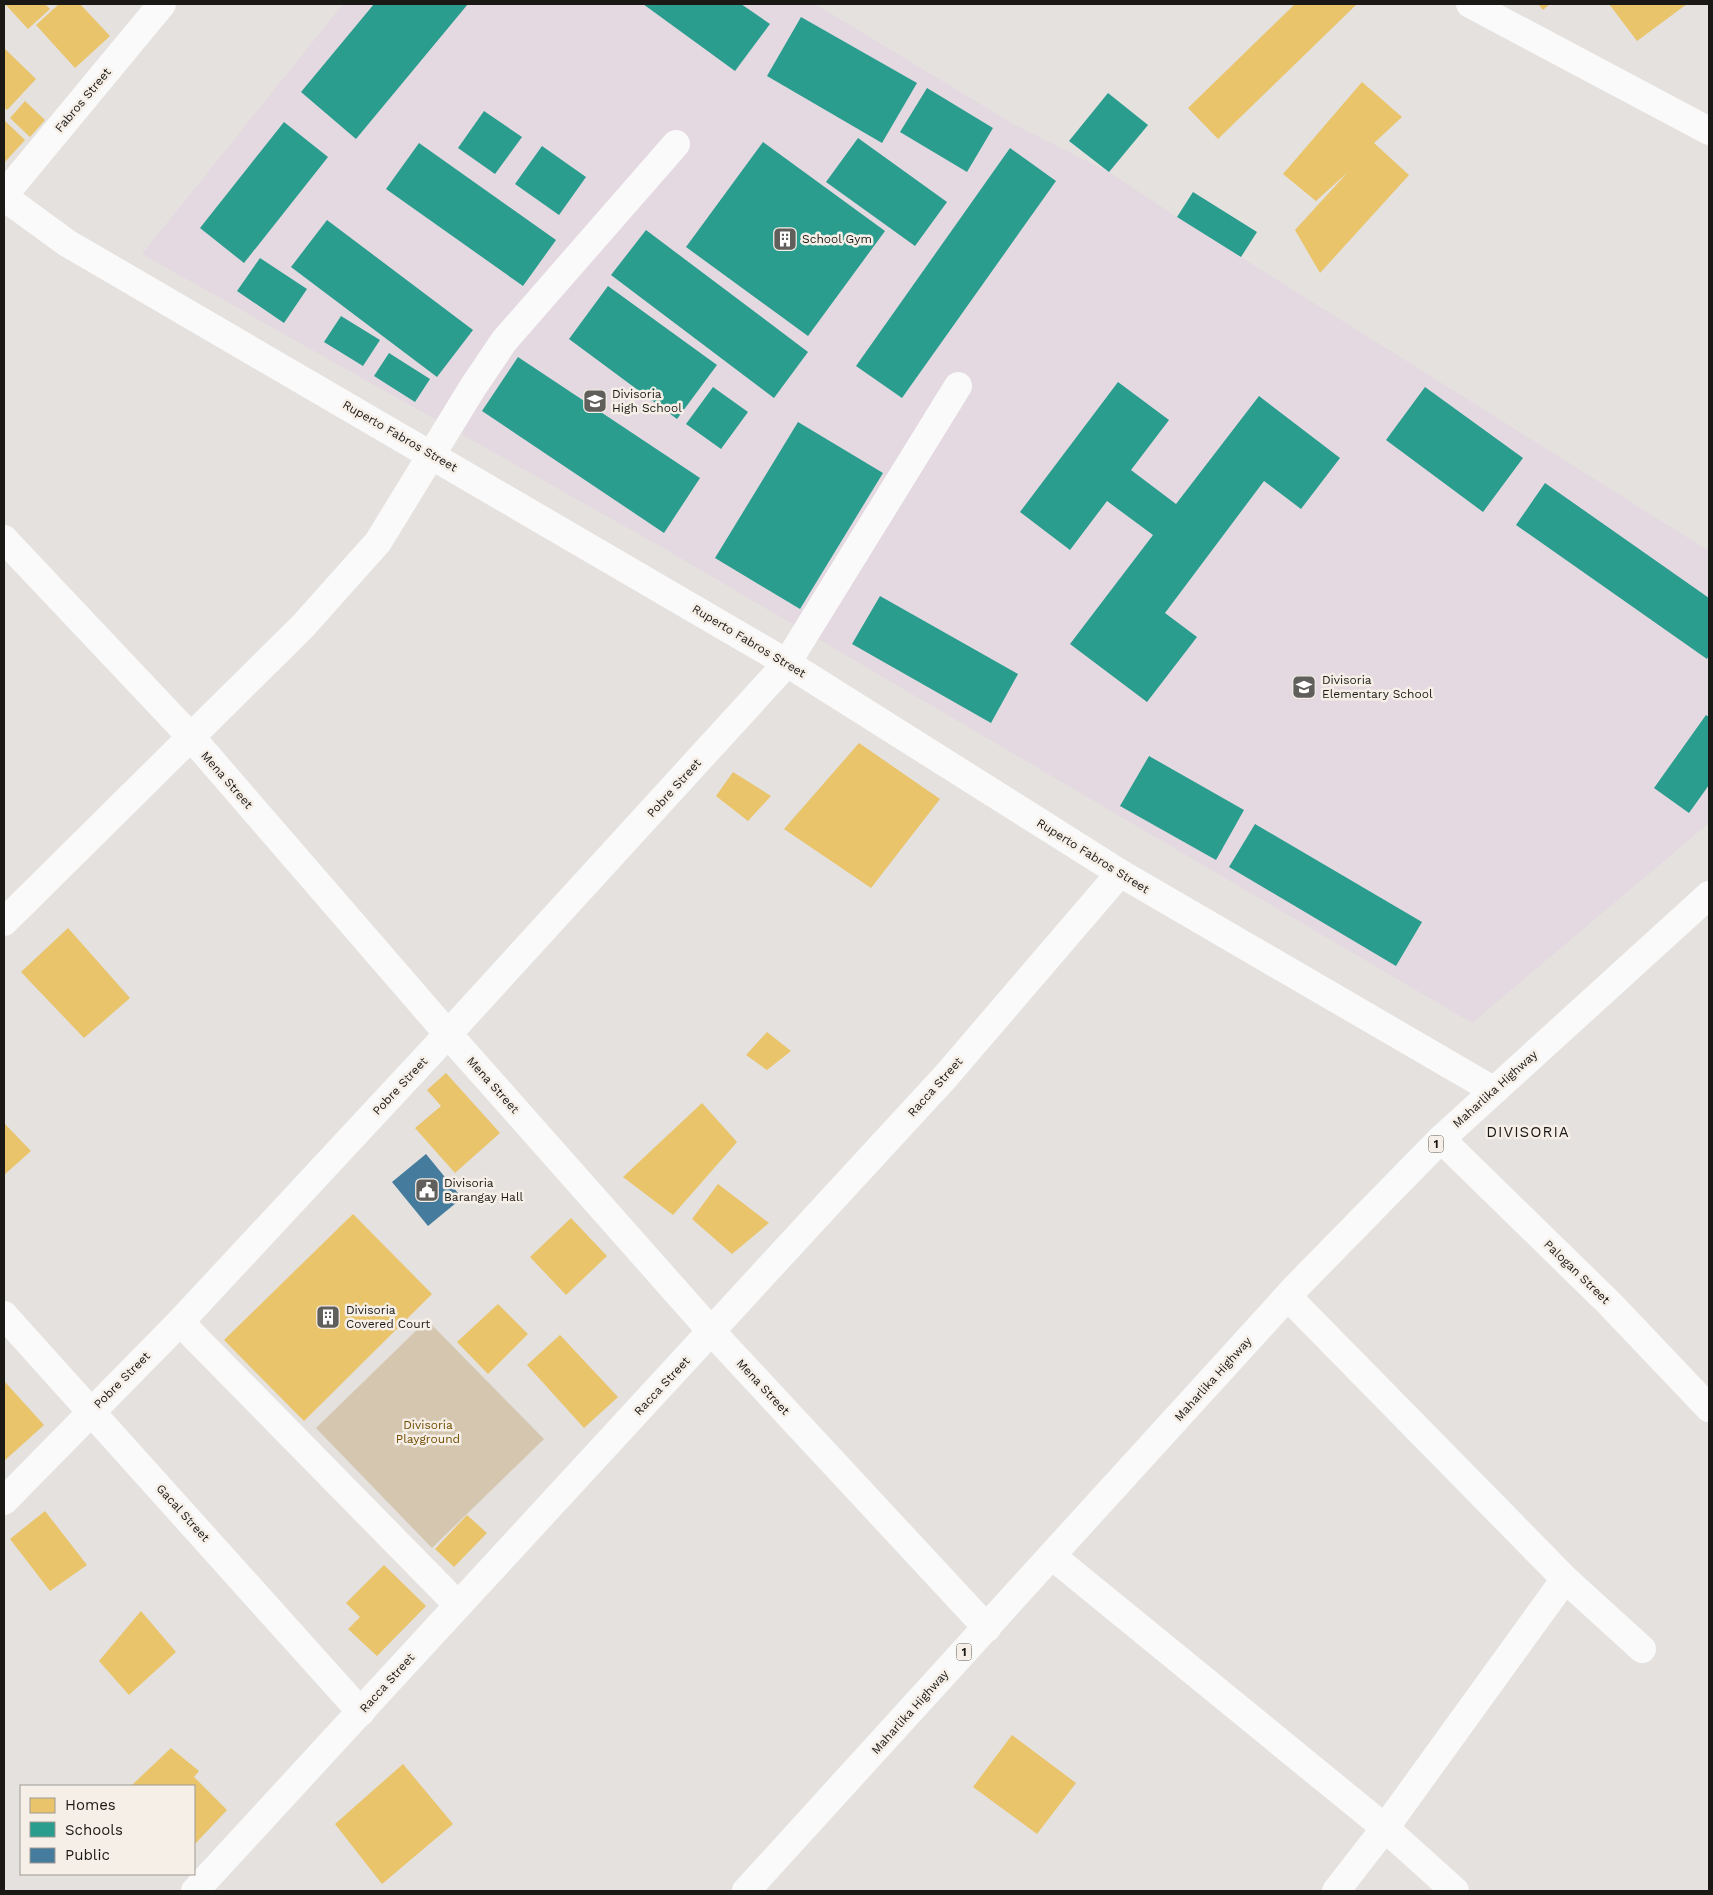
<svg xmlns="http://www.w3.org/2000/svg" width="1713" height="1895" font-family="'Work Sans',sans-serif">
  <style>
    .education { fill: #e4d9e1 }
    .green { fill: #d5c6af }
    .homes { fill: #e9c46a }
    .schools { fill: #2a9d8f }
    .public { fill: #457b9d }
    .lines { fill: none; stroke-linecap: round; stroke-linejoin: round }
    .minor { stroke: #fbfafa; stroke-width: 28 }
    .highway { stroke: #fbfafa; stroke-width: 28 }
    .labels { text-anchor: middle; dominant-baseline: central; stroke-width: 5; stroke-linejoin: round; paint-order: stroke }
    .shield { fill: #f5efe7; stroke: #5c5955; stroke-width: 1 }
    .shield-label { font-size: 11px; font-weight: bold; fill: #1b1916 }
    .street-label { font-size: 12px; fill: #1b1916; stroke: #f5efe7 }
    .poi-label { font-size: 12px; fill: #1b1916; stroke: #f5efe7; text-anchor: start }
    .park-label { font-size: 12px; fill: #734e00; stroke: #f5efe7 }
    .quarter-label { font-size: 15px; letter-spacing: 1px; fill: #1b1916; stroke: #f5efe7 }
  </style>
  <rect width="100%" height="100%" fill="#e4e1de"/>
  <polygon class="education" points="343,4 815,4 1015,125 1109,172 1177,217 1709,551 1709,823 1472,1023 665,549 142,254"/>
  <polygon class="green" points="427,1320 544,1439 432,1548 316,1428"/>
  <g class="homes">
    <polygon points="5,4 45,4 50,9 28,29"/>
    <polygon points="59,4 80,4 110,36 75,68 36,25"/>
    <polygon points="1295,4 1357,4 1218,139 1188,108"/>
    <polygon points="1538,4 1550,4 1543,10"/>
    <polygon points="1609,4 1687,4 1637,41"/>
    <polygon points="4,48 36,79 7,110 4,107"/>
    <polygon points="1362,82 1402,117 1374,143 1409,175 1320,273 1295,230 1348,172 1316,201 1283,174"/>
    <polygon points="25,101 45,120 30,137 10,118"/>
    <polygon points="4,120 25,140 4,163"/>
    <polygon points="859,743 940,799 871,888 784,829"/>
    <polygon points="733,772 771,796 748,821 716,796"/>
    <polygon points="68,928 130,998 84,1038 21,972"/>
    <polygon points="767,1032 791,1051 767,1070 746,1055"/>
    <polygon points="446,1073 500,1133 455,1173 415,1128 441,1106 427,1090"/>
    <polygon points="702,1103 737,1142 673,1215 623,1177"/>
    <polygon points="4,1123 31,1151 4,1175"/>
    <polygon points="718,1184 769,1223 732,1254 692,1219"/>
    <polygon points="353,1214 432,1294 304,1421 224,1340"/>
    <polygon points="571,1218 607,1256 566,1295 530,1257"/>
    <polygon points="498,1304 528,1334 488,1374 457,1342"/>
    <polygon points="560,1335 618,1397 584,1428 527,1365"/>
    <polygon points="5,1382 44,1425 4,1461 4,1384"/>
    <polygon points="45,1511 87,1565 50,1591 10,1539"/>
    <polygon points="467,1515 487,1533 454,1567 435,1549"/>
    <polygon points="384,1565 426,1606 377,1656 348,1629 360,1617 346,1603"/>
    <polygon points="141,1611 176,1652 129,1695 99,1661"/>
    <polygon points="1012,1735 1076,1783 1037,1834 973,1787"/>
    <polygon points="171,1748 199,1771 194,1777 227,1810 194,1845 194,1786 131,1786"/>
    <polygon points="403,1764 453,1824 382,1884 335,1824"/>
  </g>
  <g class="schools">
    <polygon points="374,4 468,4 356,139 301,92"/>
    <polygon points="643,4 741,4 770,24 735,71"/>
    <polygon points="801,17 917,83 882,143 767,76"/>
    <polygon points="927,88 993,128 967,172 900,132"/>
    <polygon points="1108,93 1148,125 1109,172 1069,141"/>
    <polygon points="484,111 522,137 495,174 458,148"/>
    <polygon points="284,122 328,157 244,263 200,228"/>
    <polygon points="858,138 947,202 915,246 826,182"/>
    <polygon points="763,142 885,231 808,336 686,247"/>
    <polygon points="419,143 556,240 523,286 386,189"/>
    <polygon points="542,146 586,177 559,215 515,184"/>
    <polygon points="1010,148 1056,181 902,398 856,366"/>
    <polygon points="1193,192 1257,232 1241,257 1177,217"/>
    <polygon points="327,220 473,330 437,377 291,267"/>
    <polygon points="646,230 808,352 774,398 611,275"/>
    <polygon points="260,258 307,289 284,323 237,291"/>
    <polygon points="608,286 717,365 677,419 569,339"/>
    <polygon points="341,316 380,340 363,366 324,342"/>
    <polygon points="389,353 430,379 415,402 374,376"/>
    <polygon points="518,357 700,478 664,533 482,411"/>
    <polygon points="1118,382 1169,420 1131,470 1176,504 1259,396 1340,458 1301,509 1264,481 1165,613 1197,637 1147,702 1070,644 1153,535 1107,501 1070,550 1020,512"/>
    <polygon points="713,387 748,412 721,449 686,424"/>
    <polygon points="1425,387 1523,458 1483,512 1386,440"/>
    <polygon points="798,422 883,473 800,609 715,558"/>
    <polygon points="1545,483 1709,598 1709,655 1707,659 1516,525"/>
    <polygon points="880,596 1018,674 991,723 852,644"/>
    <polygon points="1706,715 1709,717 1709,785 1689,813 1654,788"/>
    <polygon points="1149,756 1244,810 1216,860 1120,806"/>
    <polygon points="1255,824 1422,922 1396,966 1229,867"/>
  </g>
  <polygon class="public" points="426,1154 462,1198 428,1226 392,1182"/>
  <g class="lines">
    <g class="minor">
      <polyline points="1470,4 1709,131"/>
      <polyline points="4,195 162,4"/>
      <polyline points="4,197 67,243 787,663 1120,873 1493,1090"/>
      <polyline points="4,539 191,737 448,1034 712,1332 987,1628"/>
      <polyline points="4,922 303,626 378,542 473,387 504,341 676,144"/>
      <polyline points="1441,1139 1610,1304 1709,1408"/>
      <polyline points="1288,1297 1565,1579 1642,1649"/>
      <polyline points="4,1315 361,1712"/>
      <polyline points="180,1322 458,1605"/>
      <polyline points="4,1501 180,1322 448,1034 787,663 958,386"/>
      <polyline points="1052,1556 1385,1828 1455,1891"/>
      <polyline points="195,1891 946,1076 1120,873"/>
      <polyline points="1336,1891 1385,1828 1565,1579"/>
    </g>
    <polyline class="highway" points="746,1891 1297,1286 1441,1139 1709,895"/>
  </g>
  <defs>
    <g id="building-square" transform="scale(1.25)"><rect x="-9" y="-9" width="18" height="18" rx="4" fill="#615f5c" stroke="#f5efe7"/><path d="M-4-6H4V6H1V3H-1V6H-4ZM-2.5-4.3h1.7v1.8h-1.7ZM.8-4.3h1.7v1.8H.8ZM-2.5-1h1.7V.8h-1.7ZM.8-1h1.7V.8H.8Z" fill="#fff"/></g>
    <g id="school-square" transform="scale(1.25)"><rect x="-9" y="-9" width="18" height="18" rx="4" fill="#615f5c" stroke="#f5efe7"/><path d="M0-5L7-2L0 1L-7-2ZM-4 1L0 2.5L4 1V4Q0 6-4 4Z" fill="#fff"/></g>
    <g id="civic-square" transform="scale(1.25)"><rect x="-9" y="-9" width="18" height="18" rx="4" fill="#615f5c" stroke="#f5efe7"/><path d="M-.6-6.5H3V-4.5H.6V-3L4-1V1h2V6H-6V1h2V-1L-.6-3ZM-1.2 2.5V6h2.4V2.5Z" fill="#fff"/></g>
  </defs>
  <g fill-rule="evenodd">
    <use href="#building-square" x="785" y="239"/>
    <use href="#school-square" x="595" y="401"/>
    <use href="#school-square" x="1304" y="687"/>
    <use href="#civic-square" x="427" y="1190"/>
    <use href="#building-square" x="328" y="1317"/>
  </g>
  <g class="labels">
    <g class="shield">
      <rect x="1428.5" y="1135.5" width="15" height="17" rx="4"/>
      <rect x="956.5" y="1643.5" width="15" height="17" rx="4"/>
    </g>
    <g class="shield-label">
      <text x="1436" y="1144">1</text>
      <text x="964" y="1652">1</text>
    </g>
    <g class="street-label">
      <text transform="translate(83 100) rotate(-50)">Fabros Street</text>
      <text transform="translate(400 436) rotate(30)">Ruperto Fabros Street</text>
      <text transform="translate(749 641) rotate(31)">Ruperto Fabros Street</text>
      <text transform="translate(227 780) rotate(49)">Mena Street</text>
      <text transform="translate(674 788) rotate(-48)">Pobre Street</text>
      <text transform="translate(1093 856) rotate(32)">Ruperto Fabros Street</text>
      <text transform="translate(493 1085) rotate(48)">Mena Street</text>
      <text transform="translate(400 1086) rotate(-47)">Pobre Street</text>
      <text transform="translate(935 1087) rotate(-48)">Racca Street</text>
      <text transform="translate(1495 1089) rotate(-42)">Maharlika Highway</text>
      <text transform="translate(1577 1272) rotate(44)">Palogan Street</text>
      <text transform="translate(1213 1379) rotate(-48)">Maharlika Highway</text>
      <text transform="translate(122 1380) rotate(-45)">Pobre Street</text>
      <text transform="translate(662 1386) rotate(-47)">Racca Street</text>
      <text transform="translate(763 1387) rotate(47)">Mena Street</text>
      <text transform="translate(183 1513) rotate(48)">Gacal Street</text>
      <text transform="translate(387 1683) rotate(-48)">Racca Street</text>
      <text transform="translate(910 1712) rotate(-48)">Maharlika Highway</text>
    </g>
    <g class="poi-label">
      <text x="802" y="239">School Gym</text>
      <text x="612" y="394">Divisoria<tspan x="612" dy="14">High School</tspan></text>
      <text x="1322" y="680">Divisoria<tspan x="1322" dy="14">Elementary School</tspan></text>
      <text x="444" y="1183">Divisoria<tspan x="444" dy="14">Barangay Hall</tspan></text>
      <text x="346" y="1310">Divisoria<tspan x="346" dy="14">Covered Court</tspan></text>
    </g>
    <g class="park-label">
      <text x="428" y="1425">Divisoria<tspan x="428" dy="14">Playground</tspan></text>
    </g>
    <g class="quarter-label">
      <text x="1528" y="1132">DIVISORIA</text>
    </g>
  </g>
  <rect width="1713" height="1895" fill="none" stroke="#1b1916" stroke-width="10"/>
  <rect x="20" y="1785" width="175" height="90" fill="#f5efe7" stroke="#9e9993"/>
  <rect x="30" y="1798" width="25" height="15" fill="#e9c46a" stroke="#9e9993"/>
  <text x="65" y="1810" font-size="15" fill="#1b1916">Homes</text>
  <rect x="30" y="1822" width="25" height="15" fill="#2a9d8f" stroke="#9e9993"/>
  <text x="65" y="1835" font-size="15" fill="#1b1916">Schools</text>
  <rect x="30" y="1848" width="25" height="15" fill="#457b9d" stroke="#9e9993"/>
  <text x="65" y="1860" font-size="15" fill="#1b1916">Public</text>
</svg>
